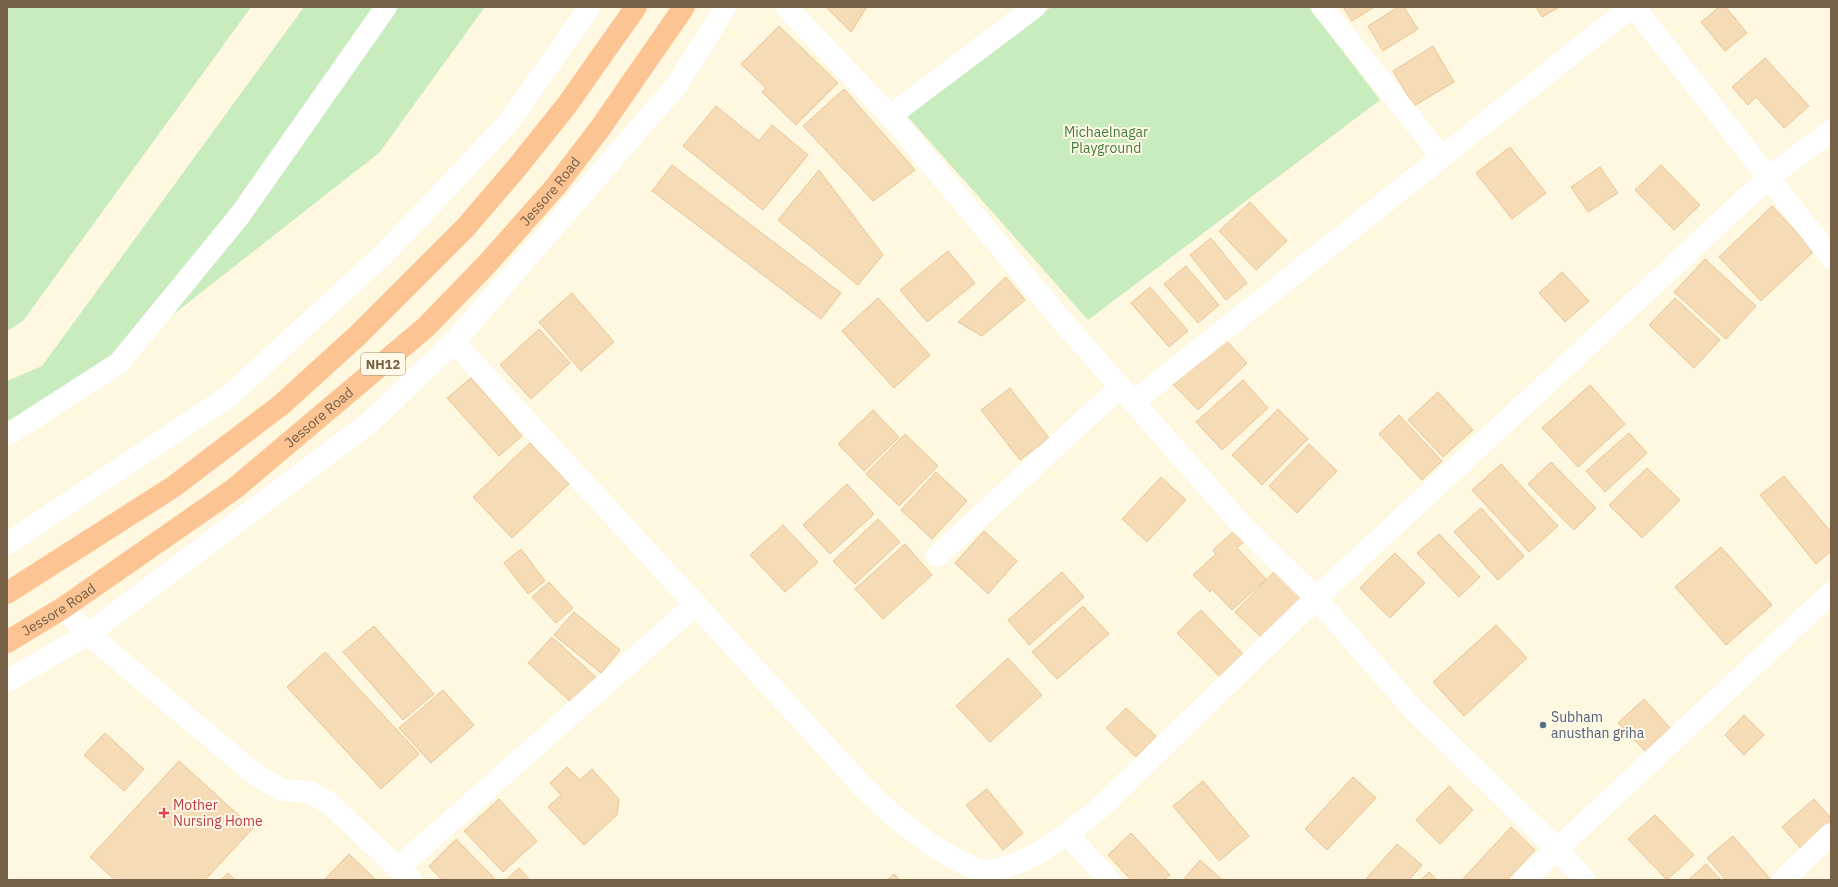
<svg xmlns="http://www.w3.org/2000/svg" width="1838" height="887" font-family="'IBM Plex Sans',sans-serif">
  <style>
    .green { fill: #c8ecbe }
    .building { fill: #f5dbb6; stroke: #e8c596 }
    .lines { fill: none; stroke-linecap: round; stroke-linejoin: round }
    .minor { stroke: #fff; stroke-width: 22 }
    .highway { stroke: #fcc393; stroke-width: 22 }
    .service-dot { fill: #5c6f8a; stroke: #fffae8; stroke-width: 1.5 }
    .health-dot { fill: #e0444e; stroke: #fffae8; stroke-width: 1.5 }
    .labels { text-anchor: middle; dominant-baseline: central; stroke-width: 4; stroke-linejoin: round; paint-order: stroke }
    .shield { fill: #fffae8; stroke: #9f8e77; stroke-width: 1 }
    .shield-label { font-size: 13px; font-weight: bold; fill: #766046 }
    .park-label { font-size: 14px; fill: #437d3d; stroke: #fffae8 }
    .street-label { font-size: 14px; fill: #766046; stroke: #fffae8 }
    .service-label { font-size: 14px; fill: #4e5e75; stroke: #fffae8; text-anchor: start }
    .health-label { font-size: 14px; fill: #be3a42; stroke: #fffae8; text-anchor: start }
  </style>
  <rect width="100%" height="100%" fill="#fef8e0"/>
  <g class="green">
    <polygon points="7,7 251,7 23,321 7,331"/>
    <polygon points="304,7 485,7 379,153 175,313 7,433 7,381 42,366"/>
    <polygon points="1051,7 1309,7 1380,100 1088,320 907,116"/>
  </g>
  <g class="building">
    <polygon points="826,7 867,7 851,32"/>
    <polygon points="1343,7 1374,7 1352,21"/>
    <polygon points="1398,7 1404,7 1418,29 1383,51 1368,26"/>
    <polygon points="1536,7 1559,7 1542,17"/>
    <polygon points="1719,7 1726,7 1747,33 1725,51 1701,22"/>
    <polygon points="779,26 838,83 796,125 762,92 766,88 741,64"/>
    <polygon points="1433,46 1454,82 1414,106 1393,71"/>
    <polygon points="1765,58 1809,106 1784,128 1756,97 1748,105 1732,87"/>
    <polygon points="844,89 915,170 873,201 803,126"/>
    <polygon points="716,106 759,141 772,125 808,155 763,210 683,146"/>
    <polygon points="1510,147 1546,193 1512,219 1476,173"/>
    <polygon points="672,165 841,293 821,319 652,191"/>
    <polygon points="1661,165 1700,205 1674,230 1635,190"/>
    <polygon points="1600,167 1618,193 1588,212 1571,187"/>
    <polygon points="819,170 883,255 858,285 778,220"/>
    <polygon points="1250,202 1287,241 1256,270 1219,231"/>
    <polygon points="1772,206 1814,251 1761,301 1719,257"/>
    <polygon points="1211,238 1247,283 1226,300 1190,255"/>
    <polygon points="948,251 975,283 927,322 900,290"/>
    <polygon points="1705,259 1756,306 1726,339 1674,292"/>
    <polygon points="1186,266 1219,305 1198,323 1164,284"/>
    <polygon points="1562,272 1589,301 1565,322 1539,293"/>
    <polygon points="1006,277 1025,300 982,336 958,322"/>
    <polygon points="1150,287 1188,331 1169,347 1131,303"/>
    <polygon points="572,293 614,342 581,371 539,322"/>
    <polygon points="878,298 930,355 894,388 842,331"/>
    <polygon points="1675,298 1720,340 1694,368 1649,325"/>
    <polygon points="539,329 570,363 531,399 500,365"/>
    <polygon points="1222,336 1247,363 1198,410 1173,384"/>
    <polygon points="471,378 522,436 499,456 447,398"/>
    <polygon points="1243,380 1268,408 1222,450 1196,422"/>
    <polygon points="1590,385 1625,424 1578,467 1542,428"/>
    <polygon points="1010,388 1049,438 1020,460 981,410"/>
    <polygon points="1438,392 1473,430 1443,457 1408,420"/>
    <polygon points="1278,409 1308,439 1262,485 1232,455"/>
    <polygon points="873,410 899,437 864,471 838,444"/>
    <polygon points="1399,415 1442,461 1422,480 1379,434"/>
    <polygon points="1629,433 1647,453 1605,492 1586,471"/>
    <polygon points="905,434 938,466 899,506 866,474"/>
    <polygon points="530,443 569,484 512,538 473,497"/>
    <polygon points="1309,444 1337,471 1297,513 1269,486"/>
    <polygon points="1551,462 1596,508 1574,530 1528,484"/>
    <polygon points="1501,464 1558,526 1529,552 1472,490"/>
    <polygon points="1647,468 1680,500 1642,538 1609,505"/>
    <polygon points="936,472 967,501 932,539 901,510"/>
    <polygon points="1784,476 1831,532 1831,551 1816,564 1760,495"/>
    <polygon points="1161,477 1186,500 1147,542 1122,519"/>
    <polygon points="847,484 874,514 830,554 803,525"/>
    <polygon points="1481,508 1524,556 1498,580 1454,532"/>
    <polygon points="878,519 900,542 855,584 833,561"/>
    <polygon points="783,525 818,562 785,592 750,555"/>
    <polygon points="1235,530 1245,541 1237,548 1266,579 1232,610 1212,589 1210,592 1193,575 1216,554 1213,550"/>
    <polygon points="984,531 1017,561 988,594 955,563"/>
    <polygon points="1439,534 1480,577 1459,597 1417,553"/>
    <polygon points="905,544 932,575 883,619 855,589"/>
    <polygon points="1721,547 1772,605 1726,645 1675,587"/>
    <polygon points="521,549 545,581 528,594 504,563"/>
    <polygon points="1395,553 1425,583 1390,618 1360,588"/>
    <polygon points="1276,570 1307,601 1266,642 1235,612"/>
    <polygon points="1062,572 1084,597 1029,645 1008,620"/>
    <polygon points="549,582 573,608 556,623 532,597"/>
    <polygon points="1083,606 1109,634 1057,679 1032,652"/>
    <polygon points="1201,610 1243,654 1220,677 1177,633"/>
    <polygon points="574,612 620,650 601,673 554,635"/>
    <polygon points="1496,625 1527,658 1464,716 1433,682"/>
    <polygon points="374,626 434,694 403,720 343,652"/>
    <polygon points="552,637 597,678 573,704 528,663"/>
    <polygon points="325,652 419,754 381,789 287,687"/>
    <polygon points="1008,658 1042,695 990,742 956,706"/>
    <polygon points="443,690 474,725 431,763 399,728"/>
    <polygon points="1644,699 1671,729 1646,752 1618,723"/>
    <polygon points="1126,708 1156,736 1136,757 1106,728"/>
    <polygon points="1744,715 1764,735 1744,755 1725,735"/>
    <polygon points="105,733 144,769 124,791 84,755"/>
    <polygon points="179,761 253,828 205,880 115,880 90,857"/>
    <polygon points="567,767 580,780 592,769 619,799 617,815 584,845 548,807 561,795 550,783"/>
    <polygon points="1353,777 1376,798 1327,850 1305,829"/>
    <polygon points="1203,781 1249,836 1219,861 1173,806"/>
    <polygon points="1449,786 1473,810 1440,844 1416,820"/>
    <polygon points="987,789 1023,833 1003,850 966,805"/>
    <polygon points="499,799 537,841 503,872 464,831"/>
    <polygon points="1814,799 1831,818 1831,826 1803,851 1782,827"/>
    <polygon points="1655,815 1694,855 1667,880 1628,839"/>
    <polygon points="1511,827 1535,850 1507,880 1462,880"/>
    <polygon points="1131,833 1170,875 1164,880 1131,880 1108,855"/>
    <polygon points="1733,836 1771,880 1726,880 1707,858"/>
    <polygon points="456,839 495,879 494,880 442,880 429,866"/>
    <polygon points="1397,844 1422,865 1409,880 1365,880"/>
    <polygon points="349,854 376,880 324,880"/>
    <polygon points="1200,860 1221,879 1220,880 1183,880"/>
    <polygon points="1706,864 1721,880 1688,880"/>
    <polygon points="519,868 530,880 506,880"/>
    <polygon points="1429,872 1437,880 1421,880"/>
    <polygon points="228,873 235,880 221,880"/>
    <polygon points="894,874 900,880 887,880"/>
  </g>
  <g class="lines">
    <g class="minor">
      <polyline points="786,7 895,121 1064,323 1239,522 1316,598 1413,709 1557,849 1585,880"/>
      <polyline points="1322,7 1442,157"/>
      <polyline points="1634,7 1831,257"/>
      <polyline points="890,116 1035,7"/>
      <path d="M454,342l414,450c31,29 61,56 100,73 4,2 11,7 16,6 42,-2 84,-38 116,-63l216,-210 452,-420 63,-47"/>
      <polyline points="1133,402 1631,7"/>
      <polyline points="7,435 119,363 240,215 386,7"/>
      <polyline points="7,544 228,397 384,254 508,123 590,7"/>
      <polyline points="937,556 1120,387"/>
      <polyline points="63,608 88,634 256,775 282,790 309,792 329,803 411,880"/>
      <polyline points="7,681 88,634 369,423 454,342 677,85 726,7"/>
      <polyline points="1067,834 1109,880"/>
      <polyline points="398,868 696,604"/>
      <polyline points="1524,880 1831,593"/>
      <polyline points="1783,880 1831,834"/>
    </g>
    <g class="highway">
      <polyline points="7,593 173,487 281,405 357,336 466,227 514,171 567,105 636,7"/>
      <path id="s1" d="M7,642l56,-34 171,-119 192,-162 61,-63 69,-78 45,-59 83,-120"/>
    </g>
  </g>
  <circle class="service-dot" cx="1543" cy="725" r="4"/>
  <path class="health-dot" d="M162 807h4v4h4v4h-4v4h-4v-4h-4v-4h4z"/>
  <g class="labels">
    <rect class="shield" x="361" y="353" width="44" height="22" rx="3"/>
    <g class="shield-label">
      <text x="383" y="364">NH12</text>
    </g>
    <g class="park-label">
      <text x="1106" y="132">Michaelnagar<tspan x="1106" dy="16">Playground</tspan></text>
    </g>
    <g class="street-label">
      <text stroke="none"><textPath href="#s1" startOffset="709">Jessore Road</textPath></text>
      <text stroke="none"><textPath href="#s1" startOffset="385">Jessore Road</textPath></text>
      <text stroke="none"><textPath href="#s1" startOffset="61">Jessore Road</textPath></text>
    </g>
    <g class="service-label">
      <text x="1551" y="717">Subham<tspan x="1551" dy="16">anusthan griha</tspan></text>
    </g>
    <g class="health-label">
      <text x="173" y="805">Mother<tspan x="173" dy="16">Nursing Home</tspan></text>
    </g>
  </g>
  <rect width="1838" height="887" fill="none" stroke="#766046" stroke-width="16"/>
</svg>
